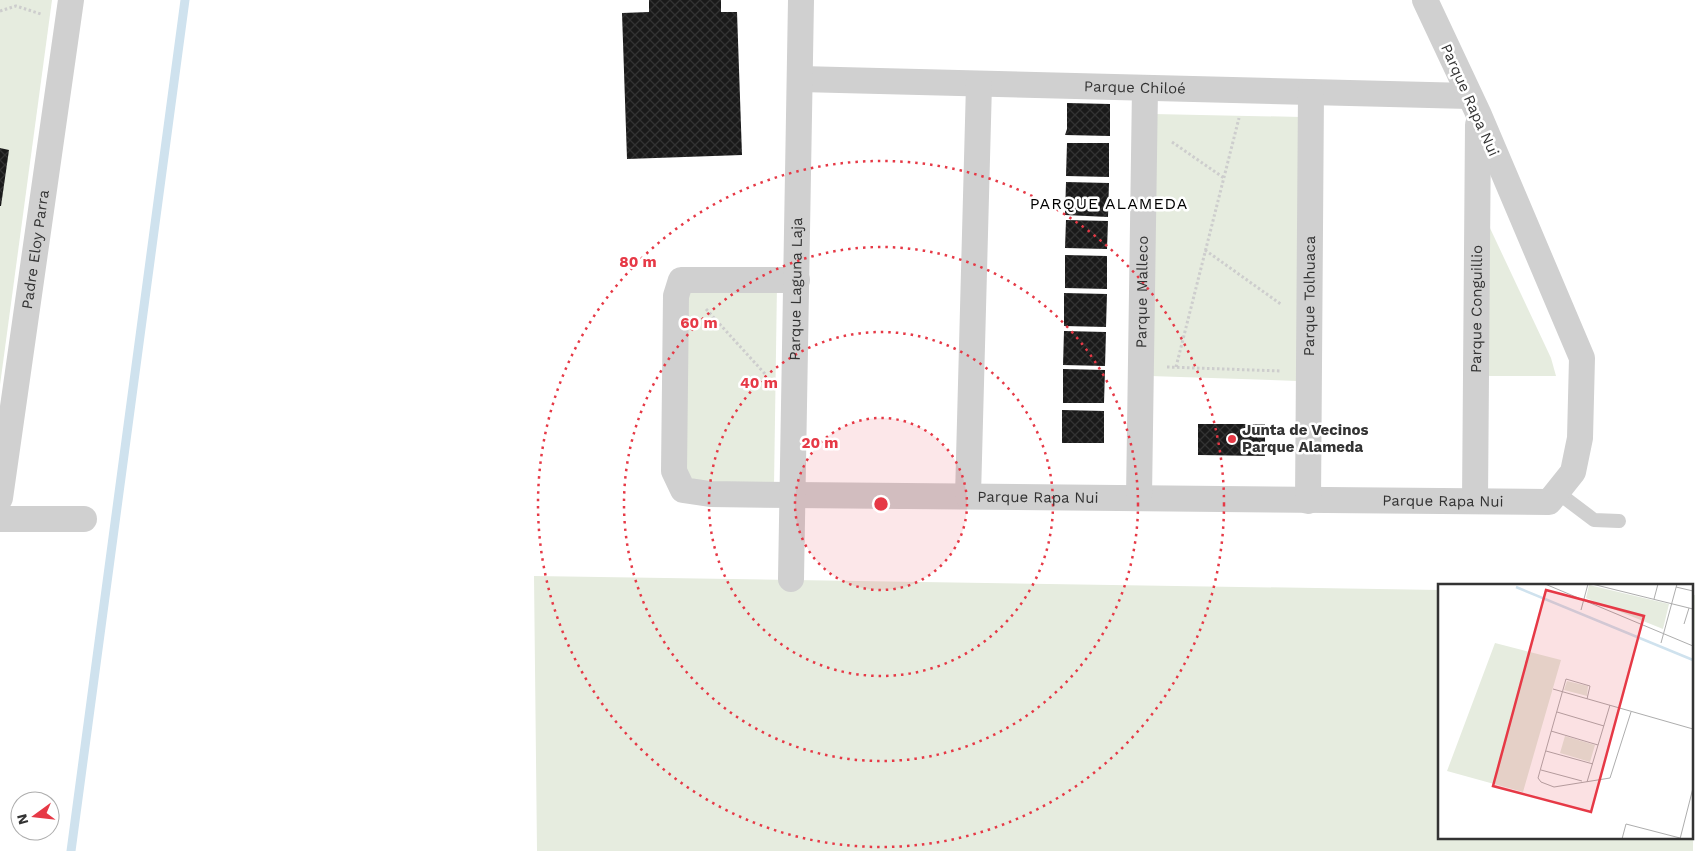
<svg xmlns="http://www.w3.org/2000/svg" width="1706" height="851" font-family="'Work Sans',sans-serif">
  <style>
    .green { fill: #e6ecdf }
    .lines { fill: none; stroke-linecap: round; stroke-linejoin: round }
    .stream { stroke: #cfe2ee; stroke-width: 9 }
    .building { fill: url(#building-cross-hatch) }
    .path { stroke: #cdcdcd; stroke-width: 3; stroke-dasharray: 2.5 2.5; stroke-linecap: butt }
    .lane { stroke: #d0d0d0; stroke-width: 14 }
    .street { stroke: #d0d0d0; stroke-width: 26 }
    .ring { fill: none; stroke: #e63946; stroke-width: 2.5; stroke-dasharray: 2.5 5 }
    .poi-dot { fill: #e63946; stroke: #fff; stroke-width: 2 }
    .labels { text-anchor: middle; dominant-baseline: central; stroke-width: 5; stroke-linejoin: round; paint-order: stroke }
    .street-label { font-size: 15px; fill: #333; stroke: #fff }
    .poi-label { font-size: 15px; font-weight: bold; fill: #333; stroke: #fff; text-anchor: start }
    .neighbourhood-label { font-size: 16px; letter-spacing: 1px; fill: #000; stroke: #fff }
    .inset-river { fill: none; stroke: #cfe2ee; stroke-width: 2.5 }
    .inset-road { fill: none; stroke: #adadad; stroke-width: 1 }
    .view { fill: #e63946; fill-opacity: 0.15; stroke: #e63946; stroke-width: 2.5 }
    .inset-edge { fill: none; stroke: #333; stroke-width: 2.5 }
    .centre { fill: #e63946; stroke: #fff; stroke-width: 2.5 }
    .ring-label { font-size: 15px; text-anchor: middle; font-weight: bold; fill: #e63946; stroke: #fff; stroke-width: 5; stroke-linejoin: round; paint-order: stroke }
  </style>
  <defs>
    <pattern id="building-cross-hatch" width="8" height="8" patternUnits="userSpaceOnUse" patternTransform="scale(1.25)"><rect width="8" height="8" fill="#1a1a1a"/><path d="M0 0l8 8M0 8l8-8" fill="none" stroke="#333"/></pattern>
  </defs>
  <rect width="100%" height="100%" fill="#fff"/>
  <g class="green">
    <polygon points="0,0 52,0 0,385"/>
    <polygon points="1153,114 1302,117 1298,381 1150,376"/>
    <polygon points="1489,226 1551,358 1556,376 1487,376"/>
    <polygon points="777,284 774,486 691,482 686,469 688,296 692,288"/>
    <polygon points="534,576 1440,590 1440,837 1692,837 1692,595 1695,595 1693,851 537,851"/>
  </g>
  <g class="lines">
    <polyline class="stream" points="71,851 185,0"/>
  </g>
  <g class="building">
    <polygon points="649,0 721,0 721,12 737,12 742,155 627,159 622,13 649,12"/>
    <polygon points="1067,103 1110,104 1110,136 1065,135 1067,129"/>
    <polygon points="1067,143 1109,143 1109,177 1066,176"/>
    <polygon points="0,148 9,150 1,206 0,206"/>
    <polygon points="1066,182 1109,183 1108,217 1065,215"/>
    <polygon points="1066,220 1108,221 1107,249 1065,248"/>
    <polygon points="1065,255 1107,256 1107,289 1065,288"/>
    <polygon points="1064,293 1107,294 1106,327 1064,326"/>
    <polygon points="1064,331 1106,332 1105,366 1063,365"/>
    <polygon points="1063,369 1105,370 1104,403 1063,403"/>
    <polygon points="1062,410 1104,411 1104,443 1062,443"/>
    <polygon points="1198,424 1265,424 1265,456 1198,455"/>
  </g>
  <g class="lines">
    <g class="path">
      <polyline points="0,11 16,6 41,14"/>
      <polyline points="1172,142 1224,178"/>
      <polyline points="1205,250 1282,305"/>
      <polyline points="706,309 766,375"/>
      <polyline points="1167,367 1281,371"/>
      <polyline points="1176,367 1239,118"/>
    </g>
    <polyline class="lane" points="1557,492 1594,520 1619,521"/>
    <g class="street">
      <path id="s1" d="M800,79l669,17"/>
      <path id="s2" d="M797,280h-116l-5,16 -2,175 9,19 27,4 83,1 756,7 24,-30 7,-34 2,-80 -103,-243 -54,-115"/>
      <polyline points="968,496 979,84"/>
      <path id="s3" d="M1139,497l6,-409"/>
      <path id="s4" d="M0,498l71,-498"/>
      <path id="s5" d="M1308,501l3,-409"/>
      <path id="s6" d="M1475,501l3,-376"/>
      <polyline points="0,519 84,519"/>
      <path id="s7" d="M791,579l10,-579"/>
    </g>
  </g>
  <circle cx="881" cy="504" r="86" fill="#e63946" fill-opacity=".12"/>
  <g class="ring">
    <circle cx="881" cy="504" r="86"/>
    <circle cx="881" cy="504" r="172"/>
    <circle cx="881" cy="504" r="257"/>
    <circle cx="881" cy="504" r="343"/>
  </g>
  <circle class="poi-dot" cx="1232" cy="439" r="5"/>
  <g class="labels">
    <g class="street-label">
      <text stroke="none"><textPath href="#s1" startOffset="335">Parque Chiloé</textPath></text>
      <text transform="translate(1470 100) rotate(66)">Parque Rapa Nui</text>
      <text stroke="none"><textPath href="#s4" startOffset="251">Padre Eloy Parra</textPath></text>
      <text stroke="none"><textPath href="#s7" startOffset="290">Parque Laguna Laja</textPath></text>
      <text stroke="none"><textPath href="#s3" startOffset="205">Parque Malleco</textPath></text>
      <text stroke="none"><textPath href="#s5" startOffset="205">Parque Tolhuaca</textPath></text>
      <text stroke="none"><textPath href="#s6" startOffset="192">Parque Conguillio</textPath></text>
      <text stroke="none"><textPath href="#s2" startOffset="684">Parque Rapa Nui</textPath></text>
      <text stroke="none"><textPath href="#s2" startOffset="1089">Parque Rapa Nui</textPath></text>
    </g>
    <g class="poi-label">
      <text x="1242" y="430">Junta de Vecinos<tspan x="1242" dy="17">Parque Alameda</tspan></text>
    </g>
    <g class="neighbourhood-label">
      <text x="1109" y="203">PARQUE ALAMEDA</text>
    </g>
  </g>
  <g transform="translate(1438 584)">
    <rect width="255" height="255" fill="#fff"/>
    <path d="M151,1l80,19 -6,25 -77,-31zM57,59l66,17 -38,132 -76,-21zM129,97l21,5 -1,10 -23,-6zM127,152l30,9 -5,17 -30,-9z" fill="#e6ecdf"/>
    <path class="inset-river" d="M78,3l177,73"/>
    <path class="inset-road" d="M107,0l148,62M154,0l101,25M238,3l17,4M216,15l4,-15M143,26l7,-26M246,40l5,-16M223,59l16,-59M115,105l140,40M149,115l3,-13 -24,-7 -28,99 3,4 13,5 56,-9 21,-66M119,128l47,14M113,147l47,14M108,167l47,13M103,186l41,11M149,198l23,-77M184,255l4,-15 54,14M242,255l13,-51"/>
    <path class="view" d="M108,6l98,26 -53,196 -98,-26z"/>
    <rect width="255" height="255" class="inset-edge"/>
  </g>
  <circle cx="881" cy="504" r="8" class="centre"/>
  <g class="ring-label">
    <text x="638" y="267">80 m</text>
    <text x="699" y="328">60 m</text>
    <text x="759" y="388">40 m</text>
    <text x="820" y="448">20 m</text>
  </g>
  <g transform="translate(35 816) rotate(255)"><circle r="24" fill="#ffffff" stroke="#adadad"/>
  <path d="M0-4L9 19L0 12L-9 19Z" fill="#e63946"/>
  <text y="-8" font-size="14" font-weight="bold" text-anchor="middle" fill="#333333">N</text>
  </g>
</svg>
